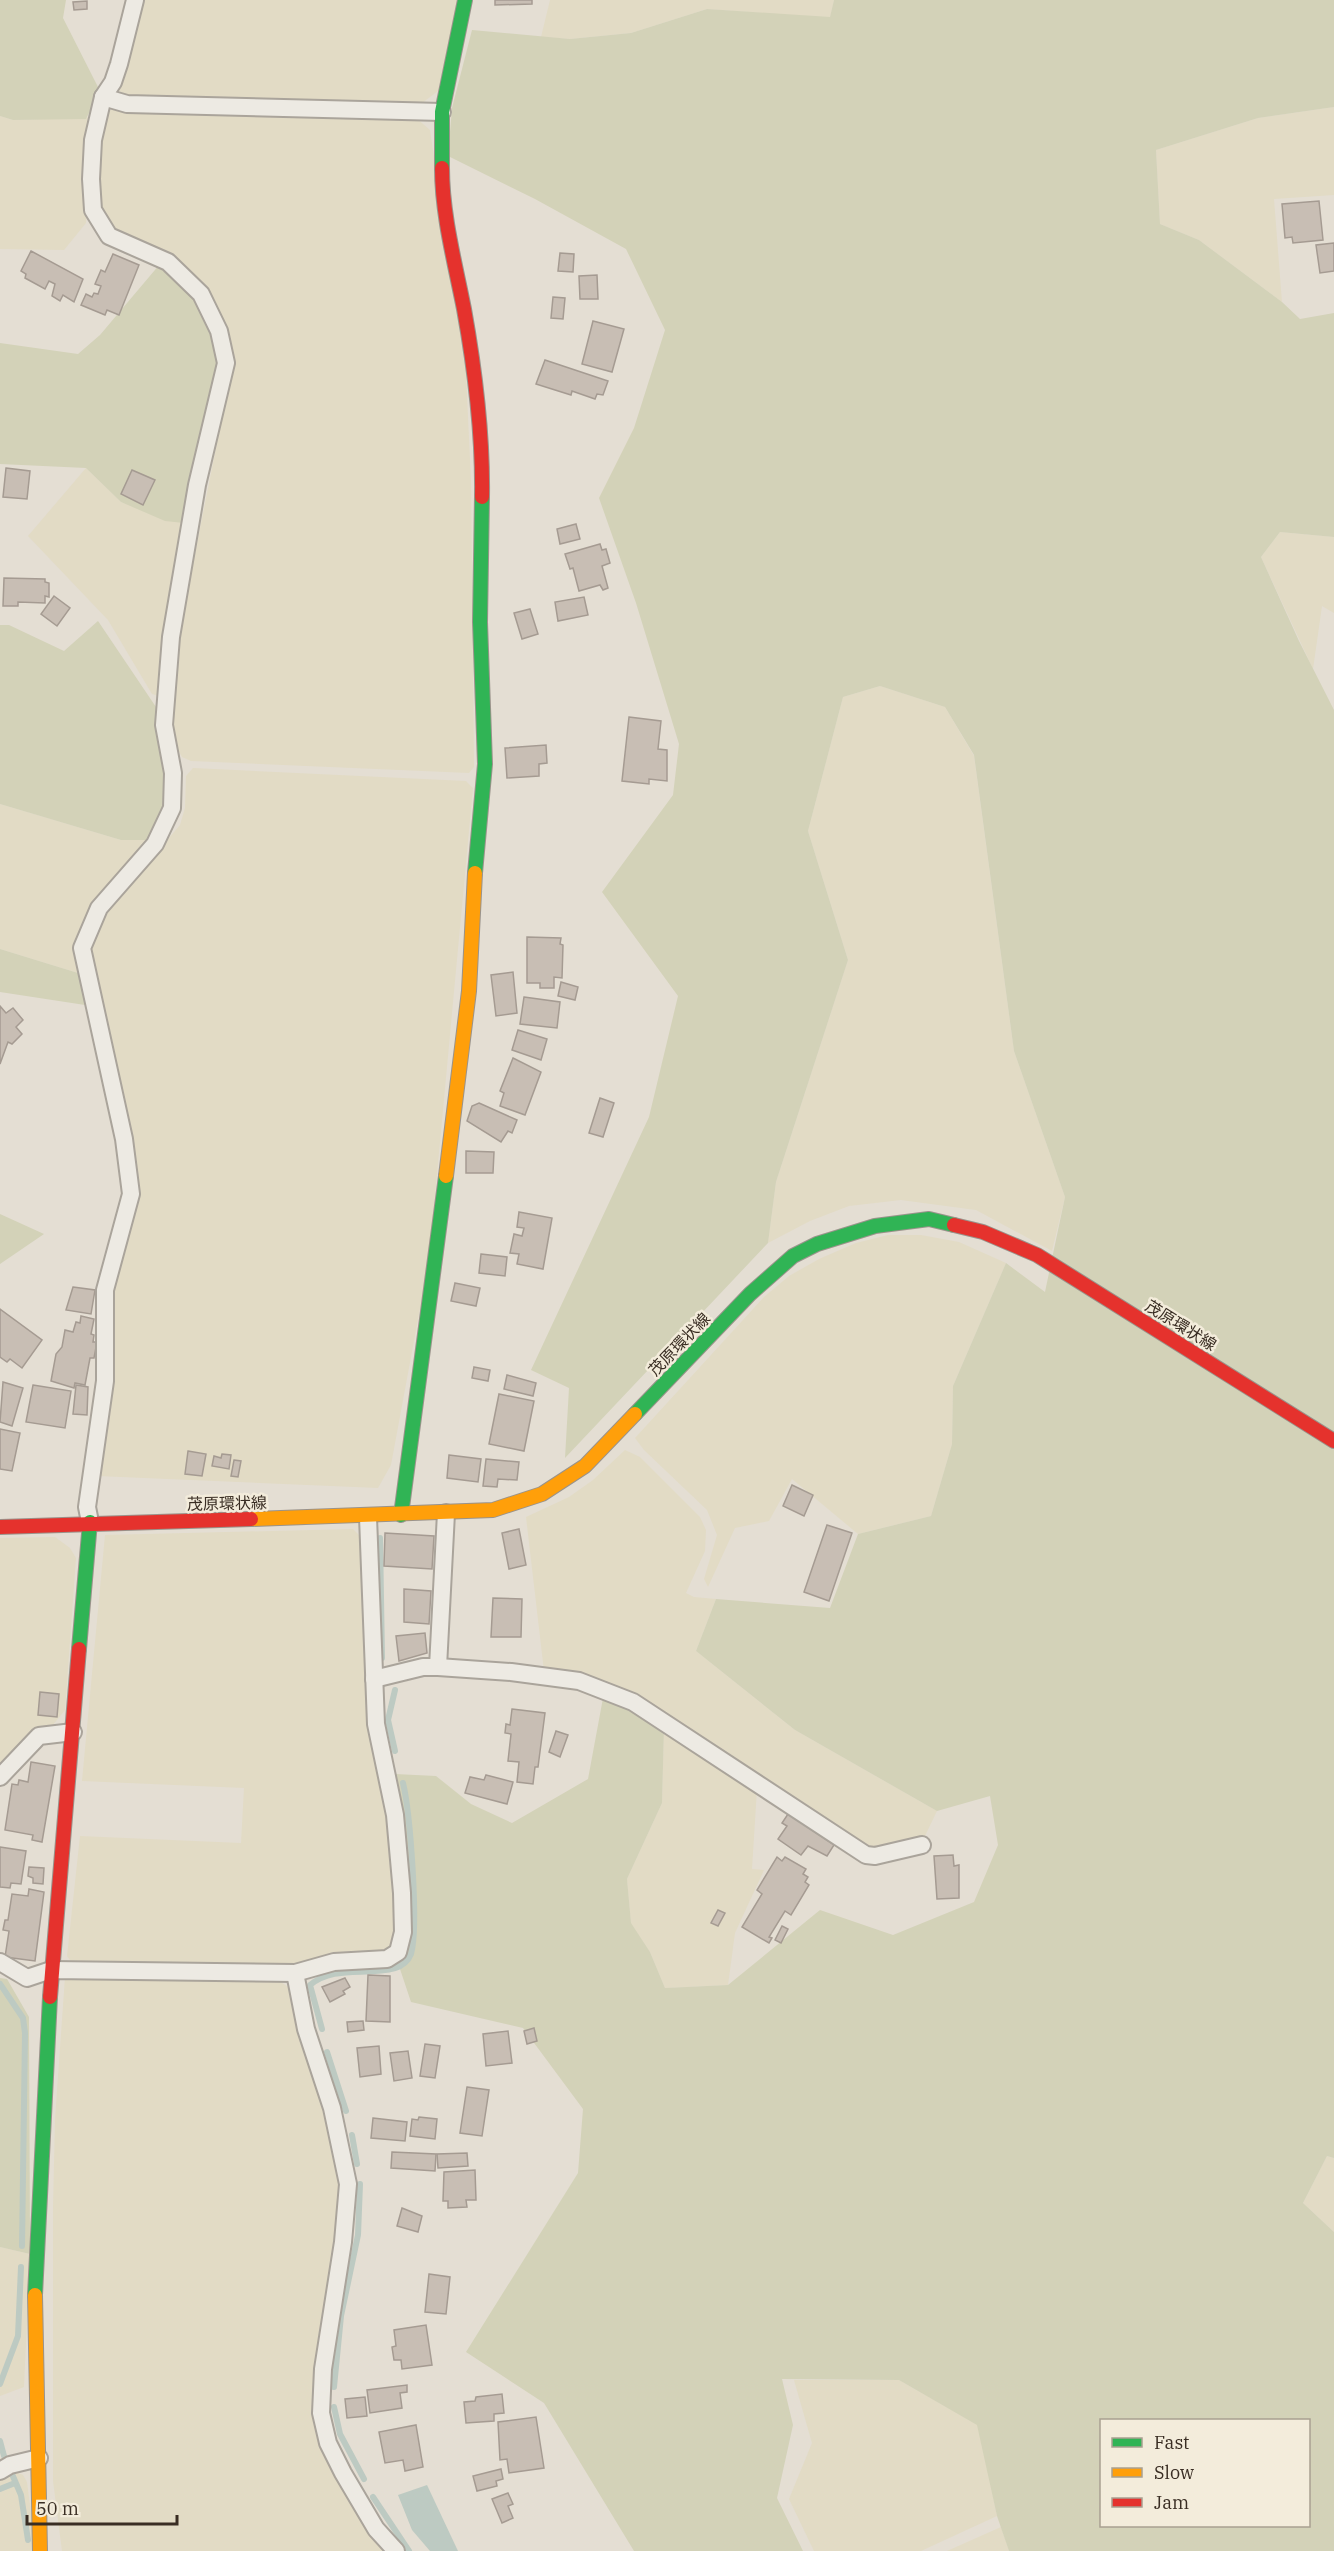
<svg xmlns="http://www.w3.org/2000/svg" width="1334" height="2551" font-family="'IBM Plex Serif','Noto Sans JP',serif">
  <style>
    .farmland { fill: #e2dbc5 }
    .green { fill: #d3d2b8; fill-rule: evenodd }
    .water { fill: #bdcac2 }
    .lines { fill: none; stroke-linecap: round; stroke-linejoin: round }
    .stream { stroke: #bdcac2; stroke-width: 6 }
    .building { fill: #c8beb4; stroke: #a59b92; stroke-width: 1.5 }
    .street-casing { stroke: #aaa49b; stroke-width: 20 }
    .fast-casing { stroke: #9a938b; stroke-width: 16 }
    .slow-casing { stroke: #9a938b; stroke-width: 16 }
    .jam-casing { stroke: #9a938b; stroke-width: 16 }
    .street { stroke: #edeae3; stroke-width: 16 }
    .fast { stroke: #30b455; stroke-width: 14 }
    .slow { stroke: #ff9f0a; stroke-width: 14 }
    .jam { stroke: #e5322d; stroke-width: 14 }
    .labels { text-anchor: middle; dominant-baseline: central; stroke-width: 5; stroke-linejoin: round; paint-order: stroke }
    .street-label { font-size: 16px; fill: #392d23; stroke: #f3ecdb }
  </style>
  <rect width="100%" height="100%" fill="#e4ded3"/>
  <g class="farmland">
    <polygon points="137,0 459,0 438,91 414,109 135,100 119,91"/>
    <polygon points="550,0 834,0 830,18 707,9 631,33 570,39 541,37"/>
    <polygon points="1334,107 1334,195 1274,199 1282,302 1199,240 1160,224 1156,150 1258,118"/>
    <polygon points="108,110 415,117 430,130 466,374 471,481 474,767 469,773 191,761 182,757 175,745 171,727 170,680 233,362 232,344 210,295 107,226 96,206 102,123"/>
    <polygon points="0,116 13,120 94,117 86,223 64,250 0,249"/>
    <polygon points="86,468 121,502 184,523 159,696 152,694 108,620 28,536"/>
    <polygon points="1280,532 1334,537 1334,613 1322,606 1313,669 1261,557"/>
    <polygon points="880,686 945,707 974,756 1014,1051 1065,1197 1052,1251 976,1210 901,1200 849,1206 810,1221 768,1243 776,1182 848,960 808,831 843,697"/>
    <polygon points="193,768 466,781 473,788 429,1260 391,1465 378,1488 97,1476 113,1279 131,1222 88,967 90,941 105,913 180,825 185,808 186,776"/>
    <polygon points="0,804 121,840 152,840 76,953 78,973 0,949"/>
    <polygon points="888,1235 921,1235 959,1242 1006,1263 953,1386 952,1444 931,1516 858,1534 792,1479 769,1521 735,1528 708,1587 704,1579 717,1535 707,1510 644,1450 635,1438 764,1297 789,1276 819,1259 856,1243"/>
    <polygon points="625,1450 640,1457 700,1517 706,1530 705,1551 686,1593 694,1597 716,1599 696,1651 795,1730 937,1811 924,1838 873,1851 670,1721 544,1671 526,1517 569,1497 593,1480"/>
    <polygon points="353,1529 361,1537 394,1833 397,1935 394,1948 306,1965 72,1963 67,1956 80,1836 241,1843 244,1788 82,1781 105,1535"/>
    <polygon points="55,1537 70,1548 76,1558 65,1710 48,1731 0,1772 0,1538"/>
    <polygon points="664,1728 757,1789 752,1869 764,1870 735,1933 728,1985 665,1988 650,1952 631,1924 627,1879 662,1803"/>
    <polygon points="65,1977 278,1980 291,1989 341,2178 339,2224 317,2404 389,2551 62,2551 53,2481 53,2207 55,2119"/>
    <polygon points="1327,2156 1334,2158 1334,2232 1303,2203"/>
    <polygon points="0,2247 30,2254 24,2387 0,2396"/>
    <polygon points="794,2380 899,2380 978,2425 997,2516 921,2551 814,2551 789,2499 812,2443"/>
    <polygon points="11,2470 23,2475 27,2482 36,2551 0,2551 0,2476"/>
    <polygon points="1001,2527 1009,2551 947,2551"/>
  </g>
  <g class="green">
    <polygon points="0,0 66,0 63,18 100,91 86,119 13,120 0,116"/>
    <path d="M834,0h500v107l-76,11 -102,32 4,74 39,16 83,62 18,17 34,-6v224l-54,-5 -19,25 38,84 35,69v1448l-7,-2 -24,47 31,29v319h-325l-12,-35 -20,-91 -78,-45 -117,-1 11,46 -16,73 26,53h-169l-90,-148 -78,-51 112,-179 5,-64 -60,-81 -112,-26 -15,-45 2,-153 -3,-30 41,2 35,28 41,19 76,-44 15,-81 28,11 33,19 -2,75 -35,76 4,44 19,29 15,36 63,-3 92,-75 73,25 81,-33 24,-57 -8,-49 -53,15 -142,-81 -99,-79 20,-52 114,9 28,-74 73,-18 21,-72 1,-58 53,-123 39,29 20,-95 -51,-146 -40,-296 -29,-48 -65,-21 -37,11 -35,134 40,129 -72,222 -8,61 -203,215 4,-70 -38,-18 118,-253 29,-121 -76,-104 71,-97 6,-51 -43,-141 -37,-105 35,-70 31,-98 -39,-81 -91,-50 -87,-43 4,-48 20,-78 98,9 61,-6 76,-24 123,8zM1102,2420h206v106h-206z"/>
    <polygon points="160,264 192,294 213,333 220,364 184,523 165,521 121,502 86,468 0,464 0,343 78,354 100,335"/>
    <polygon points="98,621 158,710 167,807 152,840 121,840 0,804 0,625 9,625 64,651"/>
    <polygon points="0,949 78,973 85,1005 0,992"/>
    <polygon points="0,1214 44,1234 0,1264"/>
    <polygon points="0,1978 7,1979 29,2017 30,2254 0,2247"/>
  </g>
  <polygon class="water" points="427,2485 458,2551 430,2551 412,2530 398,2495"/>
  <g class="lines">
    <g class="stream">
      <polyline points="380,1538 382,1658"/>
      <polyline points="395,1751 388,1720 395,1690"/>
      <polyline points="0,1984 23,2018 25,2033 22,2246"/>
      <path d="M322,2029l-12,-44c24,-20 56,-9 85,-17 7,-2 13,-7 16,-14 8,-27 -1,-142 -8,-171"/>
      <polyline points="327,2052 346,2111"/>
      <polyline points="352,2135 357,2164"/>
      <polyline points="0,2384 18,2336 21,2267"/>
      <polyline points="334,2387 341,2316 358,2235 360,2184"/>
      <polyline points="334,2407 340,2434 364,2479"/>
      <polyline points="0,2441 4,2456"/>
      <polyline points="12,2474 21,2495 28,2540"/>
      <polyline points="0,2489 15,2483"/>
      <polyline points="373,2497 409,2551"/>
    </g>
  </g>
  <g class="building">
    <polygon points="495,0 532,0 532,4 495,5"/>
    <polygon points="87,1 87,9 74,10 73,2"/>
    <polygon points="1319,201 1323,240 1293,243 1292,237 1285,238 1282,204"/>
    <polygon points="1334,243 1334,271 1320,273 1316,245"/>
    <polygon points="31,251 83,279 74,302 63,295 60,301 52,296 55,284 49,281 45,289 25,278 26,274 21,271"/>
    <polygon points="560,253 574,254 573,272 558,271"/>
    <polygon points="113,254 139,265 119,315 107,310 105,315 81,305 86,294 92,297 94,293 98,294 101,286 95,284 101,270 105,272"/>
    <polygon points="597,275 598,299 580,299 579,276"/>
    <polygon points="553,297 565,298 563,319 551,318"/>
    <polygon points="593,321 624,329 612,372 582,364"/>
    <polygon points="545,360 608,381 603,395 597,394 595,399 572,391 571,395 536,384"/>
    <polygon points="6,468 30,471 27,499 3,497"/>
    <polygon points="132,470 155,480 143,505 121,494"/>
    <polygon points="576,524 580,539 560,544 557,529"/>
    <polygon points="600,544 602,550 606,549 610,563 602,566 608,588 603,590 600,585 579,591 573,568 570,569 565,554"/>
    <polygon points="4,578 45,579 45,582 49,583 49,597 45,596 45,603 18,602 18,606 3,606"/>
    <polygon points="54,596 70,608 57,626 41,614"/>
    <polygon points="584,597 588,615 558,621 555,602"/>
    <polygon points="530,609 538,634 522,639 514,613"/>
    <polygon points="629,717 661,721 658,749 667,750 667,781 649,779 649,784 622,781"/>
    <polygon points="546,745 547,763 539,764 539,776 507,778 505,748"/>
    <polygon points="527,937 561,938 560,944 563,945 562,978 554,977 554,988 540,988 540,983 527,983"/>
    <polygon points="513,972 517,1013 496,1016 491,975"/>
    <polygon points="561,982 578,987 575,1000 558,996"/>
    <polygon points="524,997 560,1002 557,1028 520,1024"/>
    <polygon points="0,1006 6,1013 13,1008 23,1020 16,1027 22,1034 12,1044 8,1042 0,1064"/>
    <polygon points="518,1030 547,1039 541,1060 512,1050"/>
    <polygon points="513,1058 541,1072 525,1115 500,1106 504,1093 500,1091"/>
    <polygon points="600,1098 614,1103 603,1137 589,1133"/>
    <polygon points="479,1103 517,1120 512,1133 508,1131 501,1142 467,1121 472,1106"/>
    <polygon points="466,1151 494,1152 493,1173 466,1173"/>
    <polygon points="519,1212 552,1218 543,1269 517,1264 519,1254 510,1253 514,1234 522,1236 524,1228 517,1227"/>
    <polygon points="481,1254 507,1257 505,1276 479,1273"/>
    <polygon points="455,1283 480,1288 476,1306 451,1301"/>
    <polygon points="73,1287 95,1290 91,1314 66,1310"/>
    <polygon points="0,1309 42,1340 22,1368 10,1359 7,1362 0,1357"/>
    <polygon points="81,1316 94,1319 91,1334 94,1335 93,1342 97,1342 94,1358 90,1358 85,1385 75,1383 74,1388 51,1381 56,1354 62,1347 65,1330 73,1332 76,1322 80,1323"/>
    <polygon points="474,1367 490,1370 488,1381 472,1378"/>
    <polygon points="507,1375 536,1383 533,1396 504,1389"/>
    <polygon points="3,1382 23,1388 12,1426 0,1422"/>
    <polygon points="33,1385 71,1391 65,1428 26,1422"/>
    <polygon points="76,1385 88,1387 87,1415 73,1414"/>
    <polygon points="499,1394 534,1401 524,1451 489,1444"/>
    <polygon points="0,1429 20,1433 12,1471 0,1469"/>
    <polygon points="188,1451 206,1454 202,1476 185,1474"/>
    <polygon points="222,1454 231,1455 229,1469 212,1466 214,1456 221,1458"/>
    <polygon points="449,1455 481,1459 478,1482 447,1478"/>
    <polygon points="486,1459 519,1462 517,1480 498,1479 497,1487 483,1486"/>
    <polygon points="234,1460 241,1461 238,1477 231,1476"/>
    <polygon points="792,1485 813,1495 804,1516 783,1506"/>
    <polygon points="827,1525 852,1533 829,1601 804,1592"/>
    <polygon points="519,1529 526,1565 509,1569 502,1533"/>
    <polygon points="385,1533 434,1536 432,1569 384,1566"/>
    <polygon points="404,1589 431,1591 429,1624 404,1622"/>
    <polygon points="493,1598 522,1599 521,1637 491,1637"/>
    <polygon points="425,1633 427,1653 399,1661 396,1636"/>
    <polygon points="40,1692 59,1694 57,1717 38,1715"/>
    <polygon points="512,1709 545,1713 538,1767 535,1767 533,1784 517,1782 519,1762 508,1761 511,1734 505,1733 506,1724 510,1725"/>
    <polygon points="556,1731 568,1735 560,1757 549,1752"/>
    <polygon points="31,1762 55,1766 42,1842 32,1840 33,1835 5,1830 12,1784 18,1785 19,1780 28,1782"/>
    <polygon points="486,1775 513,1782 507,1804 465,1793 470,1777 484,1780"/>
    <polygon points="788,1814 834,1845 827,1856 808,1846 801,1855 778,1839 787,1826 782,1823"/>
    <polygon points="0,1847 26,1851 21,1884 11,1883 10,1888 0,1887"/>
    <polygon points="953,1855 954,1866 959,1865 959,1898 937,1899 934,1856"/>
    <polygon points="777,1857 782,1861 785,1857 806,1869 803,1874 808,1877 805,1882 809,1885 791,1915 785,1911 769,1937 772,1938 769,1943 742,1927 762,1894 757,1890"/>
    <polygon points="29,1867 44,1868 43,1884 33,1883 33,1878 28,1876"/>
    <polygon points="29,1889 44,1892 35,1961 5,1957 9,1931 3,1930 5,1920 8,1920 12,1894 28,1896"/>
    <polygon points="718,1910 725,1913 718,1926 711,1923"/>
    <polygon points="782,1926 788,1929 781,1943 775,1940"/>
    <polygon points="368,1975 390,1976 390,2022 366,2021"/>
    <polygon points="345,1978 350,1987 343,1991 345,1994 330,2002 322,1987"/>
    <polygon points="363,2021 364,2030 348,2032 347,2022"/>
    <polygon points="534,2028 537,2041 527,2044 524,2031"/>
    <polygon points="508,2031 512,2063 486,2066 483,2034"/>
    <polygon points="425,2044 440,2046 435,2078 420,2076"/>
    <polygon points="379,2046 381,2074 360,2077 357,2048"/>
    <polygon points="408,2051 412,2078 394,2081 390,2053"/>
    <polygon points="467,2087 489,2090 482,2136 460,2133"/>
    <polygon points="419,2117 437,2119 435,2139 410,2136 412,2119 418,2120"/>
    <polygon points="373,2118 407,2122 405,2141 371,2138"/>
    <polygon points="392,2152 436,2154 435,2171 391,2168"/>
    <polygon points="467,2153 468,2166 438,2168 437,2154"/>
    <polygon points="475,2170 476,2200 466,2200 467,2207 448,2208 448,2201 443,2201 444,2172"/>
    <polygon points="402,2208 422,2216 418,2232 397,2226"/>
    <polygon points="429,2274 450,2277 446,2314 425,2312"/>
    <polygon points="426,2325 432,2365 402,2369 401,2360 394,2360 392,2347 396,2346 394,2330"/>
    <polygon points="407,2385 407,2392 400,2393 402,2408 370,2413 367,2390"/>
    <polygon points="502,2394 504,2413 494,2414 494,2421 466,2423 464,2402 475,2401 476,2397"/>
    <polygon points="365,2397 367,2416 347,2418 345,2399"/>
    <polygon points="536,2417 544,2468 509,2473 507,2459 500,2460 498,2422"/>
    <polygon points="416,2425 423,2467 405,2471 403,2460 385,2463 379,2432"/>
    <polygon points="501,2469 503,2479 496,2481 497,2486 477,2491 473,2476"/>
    <polygon points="508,2493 513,2504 508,2506 513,2518 502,2523 492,2499"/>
  </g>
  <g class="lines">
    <g class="street-casing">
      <g id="street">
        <polyline points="103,97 127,104 442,112"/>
        <polyline points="90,1522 87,1507 105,1381 105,1290 131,1194 124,1139 82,948 99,908 155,844 172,808 173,773 164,725 171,637 197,485 226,363 219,331 201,294 168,262 109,236 93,210 91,179 93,140 103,97 113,82 119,64 135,0"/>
        <polyline points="438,1667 446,1513"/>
        <polyline points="374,1679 423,1667 438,1667 511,1672 579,1681 633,1702 866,1855 875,1856 922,1845"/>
        <polyline points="0,1777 39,1736 73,1732"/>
        <polyline points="0,1962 27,1978 51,1970 295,1973 334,1962 387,1959 398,1952 403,1932 402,1893 395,1815 376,1724 368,1517"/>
        <polyline points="295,1973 306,2029 332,2108 348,2184 343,2242 323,2369 321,2413 328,2443 343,2473 376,2529 396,2551"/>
        <polyline points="0,2471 10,2465 39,2458"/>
      </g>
    </g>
    <g class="fast-casing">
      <g id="fast">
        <polyline points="442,168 442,112 465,0"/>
        <polyline points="475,873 485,764 480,622 482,497"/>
        <polyline points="635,1414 750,1294 793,1256 817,1244 875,1226 929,1219 954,1225"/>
        <polyline points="401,1515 446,1176"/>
        <polyline points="79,1649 90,1522"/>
        <polyline points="35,2295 50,1997"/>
      </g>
    </g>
    <g class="slow-casing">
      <g id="slow">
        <polyline points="446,1176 469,991 475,873"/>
        <polyline points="251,1519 493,1510 542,1494 585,1466 635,1414"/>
        <polyline points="35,2295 40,2551"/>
      </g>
    </g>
    <g class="jam-casing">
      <g id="jam">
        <path d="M442,168c0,47 13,95 22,141 11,61 19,126 18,188"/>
        <polyline points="954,1225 983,1232 1037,1255 1334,1441"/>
        <polyline points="0,1527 251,1519"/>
        <polyline points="50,1997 79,1649"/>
      </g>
    </g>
    <use href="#street" class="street"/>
    <use href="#fast" class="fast"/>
    <use href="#slow" class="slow"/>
    <use href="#jam" class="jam"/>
  </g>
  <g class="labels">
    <g class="street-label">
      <text transform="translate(1181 1325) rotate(32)">茂原環状線</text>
      <text transform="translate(679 1344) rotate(-46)">茂原環状線</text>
      <text transform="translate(227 1503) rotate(-1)">茂原環状線</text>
    </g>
  </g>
  <rect x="1100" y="2419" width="210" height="108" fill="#f3ecdb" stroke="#a9a091" stroke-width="1.5"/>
  <rect x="1112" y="2438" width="30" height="9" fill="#30b455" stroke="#a9a091" stroke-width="1.5"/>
  <text x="1154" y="2449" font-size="18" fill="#392d23">Fast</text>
  <rect x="1112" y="2468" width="30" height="9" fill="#ff9f0a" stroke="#a9a091" stroke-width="1.5"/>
  <text x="1154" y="2479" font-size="18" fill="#392d23">Slow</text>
  <rect x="1112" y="2498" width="30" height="9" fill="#e5322d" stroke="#a9a091" stroke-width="1.5"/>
  <text x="1154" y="2509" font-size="18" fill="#392d23">Jam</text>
  <path d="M27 2515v9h150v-9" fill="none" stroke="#392d23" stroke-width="3"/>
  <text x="36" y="2515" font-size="18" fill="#392d23" stroke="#f3ecdb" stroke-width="4.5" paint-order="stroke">50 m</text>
</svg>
